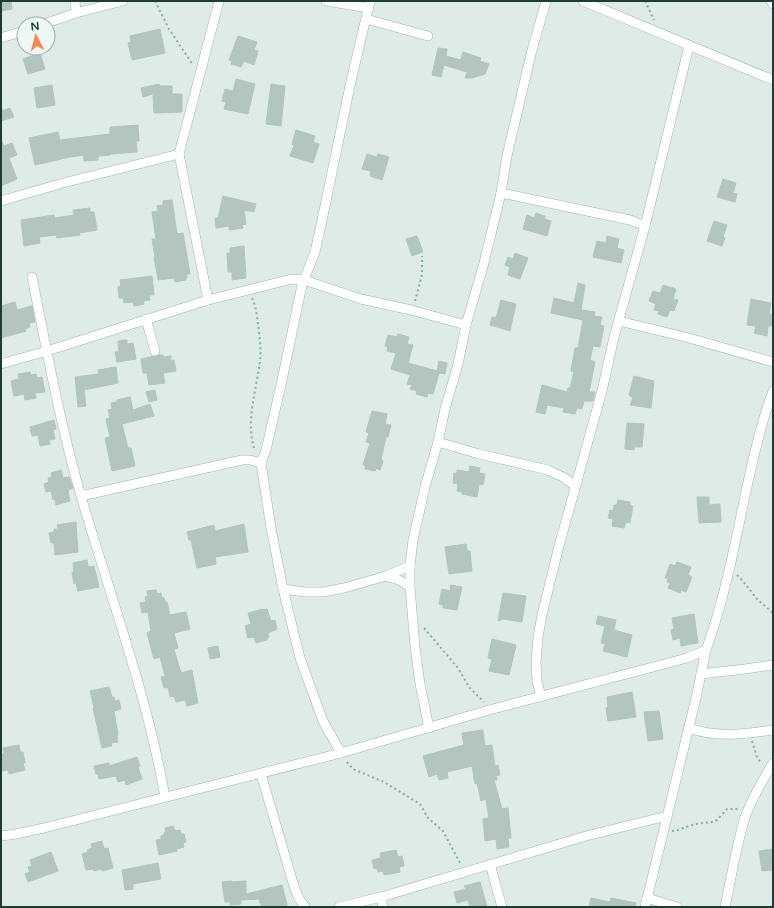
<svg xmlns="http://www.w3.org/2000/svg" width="774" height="908" font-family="'Varela Round',sans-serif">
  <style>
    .building { fill: #b4c5bf; stroke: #b1c4be }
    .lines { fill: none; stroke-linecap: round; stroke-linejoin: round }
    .street-casing { stroke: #a1b3ae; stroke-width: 10 }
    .path { stroke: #7db0a4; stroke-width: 2; stroke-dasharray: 2 3; stroke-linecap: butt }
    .street { stroke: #fff; stroke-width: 9 }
  </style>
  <rect width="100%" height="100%" fill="#deebe6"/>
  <g class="building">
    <polygon points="1,1 11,1 12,9 1,11"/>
    <polygon points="160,29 165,53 132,60 128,43 131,42 130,36"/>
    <polygon points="238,36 257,42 254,50 258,51 254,65 244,61 241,67 231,64 232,61 229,60"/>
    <polygon points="438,48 447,49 446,56 461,60 463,52 481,58 480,61 489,64 485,74 472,78 465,78 467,72 444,65 441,77 432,75"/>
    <polygon points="40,53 45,69 28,74 23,59"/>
    <polygon points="236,79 255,84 248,114 224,109 226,102 222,101 225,89 233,91"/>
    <polygon points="159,84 160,86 172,86 172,94 182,94 182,112 154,113 153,94 143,97 141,88"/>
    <polygon points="271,84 285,86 281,126 266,124"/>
    <polygon points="52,85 55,105 37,108 34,88"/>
    <polygon points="10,108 14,117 1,121 1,111"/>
    <polygon points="138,125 139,141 136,141 137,152 110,154 110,155 98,156 98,160 84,161 84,155 70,157 35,165 29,138 58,132 60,140 110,134 110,127"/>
    <polygon points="296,130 315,136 313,142 319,144 313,163 290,156 294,145 292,144"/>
    <polygon points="1,140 4,146 12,143 17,155 9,158 17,179 1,186"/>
    <polygon points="367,154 377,157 378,154 389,157 382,180 370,176 371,171 362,169"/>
    <polygon points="723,179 736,183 733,193 737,194 735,202 717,197"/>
    <polygon points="223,196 256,204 254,212 244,210 246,224 242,225 243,228 229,230 229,226 216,228 215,218 218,218"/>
    <polygon points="172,200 177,234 183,233 190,274 187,274 187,278 185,278 186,280 175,282 174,278 158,280 154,257 155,257 152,239 156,239 152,212 158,211 157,206 163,205 163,201"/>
    <polygon points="90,208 90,212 94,212 97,230 79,233 80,235 57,238 56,235 39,237 40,243 24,246 21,220 54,215 55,218 74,215 73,210"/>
    <polygon points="536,213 545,216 544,219 551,221 547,236 523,229 527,215 534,218"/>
    <polygon points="714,221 727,225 723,237 725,238 722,246 707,241"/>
    <polygon points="417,236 423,252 412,256 406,239"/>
    <polygon points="607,236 619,239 617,248 624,250 621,263 593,257 597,241 606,243"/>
    <polygon points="244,246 246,278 232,280 232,272 228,272 227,253 230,253 230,248"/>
    <polygon points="515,253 528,258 520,279 508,275 510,267 505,265 508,257 513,259"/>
    <polygon points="152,276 154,295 149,295 150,300 143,301 144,304 134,306 133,302 124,303 123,298 119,298 118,287 121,286 120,280"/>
    <polygon points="578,283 585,285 581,310 595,312 594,316 602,317 600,325 604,326 600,347 593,346 590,360 595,362 589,392 595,392 593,401 584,401 582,409 577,408 575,414 563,412 564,408 547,405 545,414 536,412 542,385 567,392 568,388 570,388 574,372 571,371 575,348 578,348 583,320 551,313 554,298 574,303"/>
    <polygon points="663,285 676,289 673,299 678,300 674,311 670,310 667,317 658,314 659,311 654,310 656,304 649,301 653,291 660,293"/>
    <polygon points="751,299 771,303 769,314 773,315 773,326 768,326 767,336 754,333 756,326 747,325"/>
    <polygon points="501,300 516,304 510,331 490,325 492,317 496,318"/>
    <polygon points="15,302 17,310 32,306 35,322 29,323 30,327 25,329 26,331 1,338 1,306"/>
    <polygon points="398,334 409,337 407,344 413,345 408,363 437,371 439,361 447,363 445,374 439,373 433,394 428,393 427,397 416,394 417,391 410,389 412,385 407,384 410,375 391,369 396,353 387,351 388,347 385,346 388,335 397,337"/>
    <polygon points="127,340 127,344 133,343 136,359 117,362 115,352 119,352 118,341"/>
    <polygon points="159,355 163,355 164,357 171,356 171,361 174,360 176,371 163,373 165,383 149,385 147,373 143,373 141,359"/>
    <polygon points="116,367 118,383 84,390 86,406 78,407 75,377 99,374 98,370"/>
    <polygon points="30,372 31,375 36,374 37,378 42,377 45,392 35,393 36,398 25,400 24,394 14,396 11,381 19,379 18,374"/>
    <polygon points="634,376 654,381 651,408 630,405 633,398 629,395"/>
    <polygon points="155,390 157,400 149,402 146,392"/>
    <polygon points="130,397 133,410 150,404 154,416 122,424 128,448 131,448 135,466 112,471 105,438 110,437 106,419 110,418 108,410 112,409 111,403 117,402 117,400"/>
    <polygon points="372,411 387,414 385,424 391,425 388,437 386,437 381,460 383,461 380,470 376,468 375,471 365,469 366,466 363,465 370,443 366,442 369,433 366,432"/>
    <polygon points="54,420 56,429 53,430 55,439 49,440 50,444 40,446 38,435 32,436 30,427"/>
    <polygon points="627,423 644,424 642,447 634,447 634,450 625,449"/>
    <polygon points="470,466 480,468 479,473 485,474 483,485 479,484 477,497 462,494 462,492 457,491 458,484 453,483 454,473 457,473 457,470 469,472"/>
    <polygon points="61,470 63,478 69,477 73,488 68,490 70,501 56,505 55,499 53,500 51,491 46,492 44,484 49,482 48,478 52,477 51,473"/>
    <polygon points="697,497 709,497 709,505 720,504 721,522 699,523"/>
    <polygon points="618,500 630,502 630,505 633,506 630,523 626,522 624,528 612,526 613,519 608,518 610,510 613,511 614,505 617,505"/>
    <polygon points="76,522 78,552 55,555 54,543 51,543 49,533 54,532 54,529 58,529 57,525"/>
    <polygon points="244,524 248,552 215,557 216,564 197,568 191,540 189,540 187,532 214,525 215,531"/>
    <polygon points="466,544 467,551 470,551 472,571 449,574 445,547"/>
    <polygon points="87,560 88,567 94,566 99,587 78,591 76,583 74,584 72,572 74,572 73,563"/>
    <polygon points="677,562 691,567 688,575 692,577 686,592 681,590 680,593 668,588 670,583 667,582 668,578 665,578 670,564 675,566"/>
    <polygon points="450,585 462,587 457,610 443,608 443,605 439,604 442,589 451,591"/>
    <polygon points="156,590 157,594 161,593 162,598 164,598 165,602 167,602 170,615 186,612 190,629 174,633 178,648 174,649 181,673 192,670 198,703 187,706 185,700 176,702 174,696 170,697 168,687 164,688 161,677 165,676 160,657 154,659 147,633 151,631 148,612 142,613 140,603 146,602 145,597 148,596 147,591"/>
    <polygon points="503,593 526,596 522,622 504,619 498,621"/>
    <polygon points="263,609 263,610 267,609 271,621 275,620 277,629 268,633 269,637 267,638 267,640 256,643 254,637 248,638 245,626 251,624 248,613"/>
    <polygon points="694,614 698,643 681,646 680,638 673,640 671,630 674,629 672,618"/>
    <polygon points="598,616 616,620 614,630 632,635 627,657 603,651 605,644 601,643 605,626 596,624"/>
    <polygon points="492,639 516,645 509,675 489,671 492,659 488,658"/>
    <polygon points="218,646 220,657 210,659 208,648"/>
    <polygon points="109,687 112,697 114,697 115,701 119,700 121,709 114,711 118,735 117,736 118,742 111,743 112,746 102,748 93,708 94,707 90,691"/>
    <polygon points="632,692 636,717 608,721 606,708 608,707 607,697"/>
    <polygon points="659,711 663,739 648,741 644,712"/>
    <polygon points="483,730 485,746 492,745 495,766 498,765 500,775 496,776 497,780 494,780 502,809 508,808 511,838 508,838 509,847 497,849 496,839 485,841 483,819 489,818 486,799 481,801 477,783 475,784 472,766 447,772 448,778 439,780 437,774 429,777 423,756 464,745 462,733"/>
    <polygon points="19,745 20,752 23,752 25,763 23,763 25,770 9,774 8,770 3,771 1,759 3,759 2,754 4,754 3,748"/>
    <polygon points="137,757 140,766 138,767 142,779 126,785 125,780 118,782 116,776 99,779 98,774 96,774 94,766 109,763 109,766"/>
    <polygon points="173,826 175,831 180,830 181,834 184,834 186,842 183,843 184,847 176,849 177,851 159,855 156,840 161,839 161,836 164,835 164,833 166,832 165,828"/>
    <polygon points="102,841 104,849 108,848 113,868 102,871 101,869 94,871 93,869 86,870 82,854 88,852 87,850 92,848 91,844"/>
    <polygon points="773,849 773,870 762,871 759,851"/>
    <polygon points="396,850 398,857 402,856 404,866 399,867 400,872 384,875 383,871 378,872 377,868 374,869 372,860 381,858 380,853"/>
    <polygon points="51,852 58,871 28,882 25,874 30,872 28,867 32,866 30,860"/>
    <polygon points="158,863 161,879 133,884 133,889 125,890 122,870"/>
    <polygon points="232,881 232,882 246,881 246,894 282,885 287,905 279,907 262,907 259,899 241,900 241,904 230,905 230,902 225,902 222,882"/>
    <polygon points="480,882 487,907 470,907 468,900 457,903 454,892 466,889 464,886"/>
    <polygon points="591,898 610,902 611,898 636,903 635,907 589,907"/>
  </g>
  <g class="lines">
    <g class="street-casing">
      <g id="street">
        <polyline points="75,1 76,13"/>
        <polyline points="326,1 369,8"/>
        <polyline points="583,1 773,80"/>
        <polyline points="771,1 773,4"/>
        <polyline points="366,19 428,36"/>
        <polyline points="44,24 76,13 123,1"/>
        <polyline points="1,38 24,31"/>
        <polyline points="501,193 630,220 645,226"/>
        <polyline points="1,201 63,183 179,154"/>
        <path d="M32,277c15,74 28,147 49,219 29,100 66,198 84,301"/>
        <polyline points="208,300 179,154 219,1"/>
        <polyline points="146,319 155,351"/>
        <polyline points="619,321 689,338 773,362"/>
        <polyline points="1,364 47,351 208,300 292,279 304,280 361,299 411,310 466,325"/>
        <polyline points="438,442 479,454 548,470 565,478 575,486"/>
        <polyline points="81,496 242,460 250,460 261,463"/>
        <polyline points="386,576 399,580 410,587"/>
        <polyline points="283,589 305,592 323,592 344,588 386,576 410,566"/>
        <polyline points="701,674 745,669 773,665"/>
        <polyline points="541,697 537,681 536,662 538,637 542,615 559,546 602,391 614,337 645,226 689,46"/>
        <polyline points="429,728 420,684 415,647 410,587 410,566 413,540 425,487 438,442 445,409 458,364 466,325 484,263 501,193 507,156 531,54 546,1"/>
        <path d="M689,728c27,10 56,6 84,2"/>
        <polyline points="341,753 323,721 300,658 283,589 271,528 261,463 266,450 281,385 302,285 315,252 320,230 351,81 370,1"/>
        <polyline points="261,774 293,883 298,897 305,907"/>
        <path d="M1,836l15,-2 28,-6 297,-75 148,-43 164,-43 34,-9 19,-8c20,-55 30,-112 42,-168 7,-31 14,-62 25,-91"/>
        <polyline points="490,864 502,907"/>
        <polyline points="381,897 383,907"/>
        <polyline points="647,898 677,907"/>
        <polyline points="339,907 381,897 586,836 667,816"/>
        <polyline points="645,907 696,698 706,650"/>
        <path d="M725,907c6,-29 11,-58 19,-87 7,-20 18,-39 29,-57"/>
      </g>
    </g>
    <g class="path">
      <polyline points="155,1 169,29 193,65"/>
      <polyline points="645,1 654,20"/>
      <path d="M252,298c4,9 5,17 6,27 2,12 3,25 2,37 -4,29 -15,61 -5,89"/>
      <polyline points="415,301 422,275 422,256"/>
      <polyline points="737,575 742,580 757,599 773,613"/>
      <polyline points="424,628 458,668 469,687 484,702"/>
      <polyline points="752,741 757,757 761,763"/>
      <polyline points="347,762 353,769 384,782 420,804 428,818 443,831 460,863"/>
      <polyline points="672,831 678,830 695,824 713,822 717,820 727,809 739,809"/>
    </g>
    <use href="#street" class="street"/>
  </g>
  <rect width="774" height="908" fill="none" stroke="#1f3b36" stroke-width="4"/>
  <g transform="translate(36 36) rotate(354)"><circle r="19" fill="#eff7f4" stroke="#9caca8"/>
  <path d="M0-3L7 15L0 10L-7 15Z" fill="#f8864f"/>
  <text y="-6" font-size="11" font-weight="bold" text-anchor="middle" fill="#1f3b36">N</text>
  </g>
</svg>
